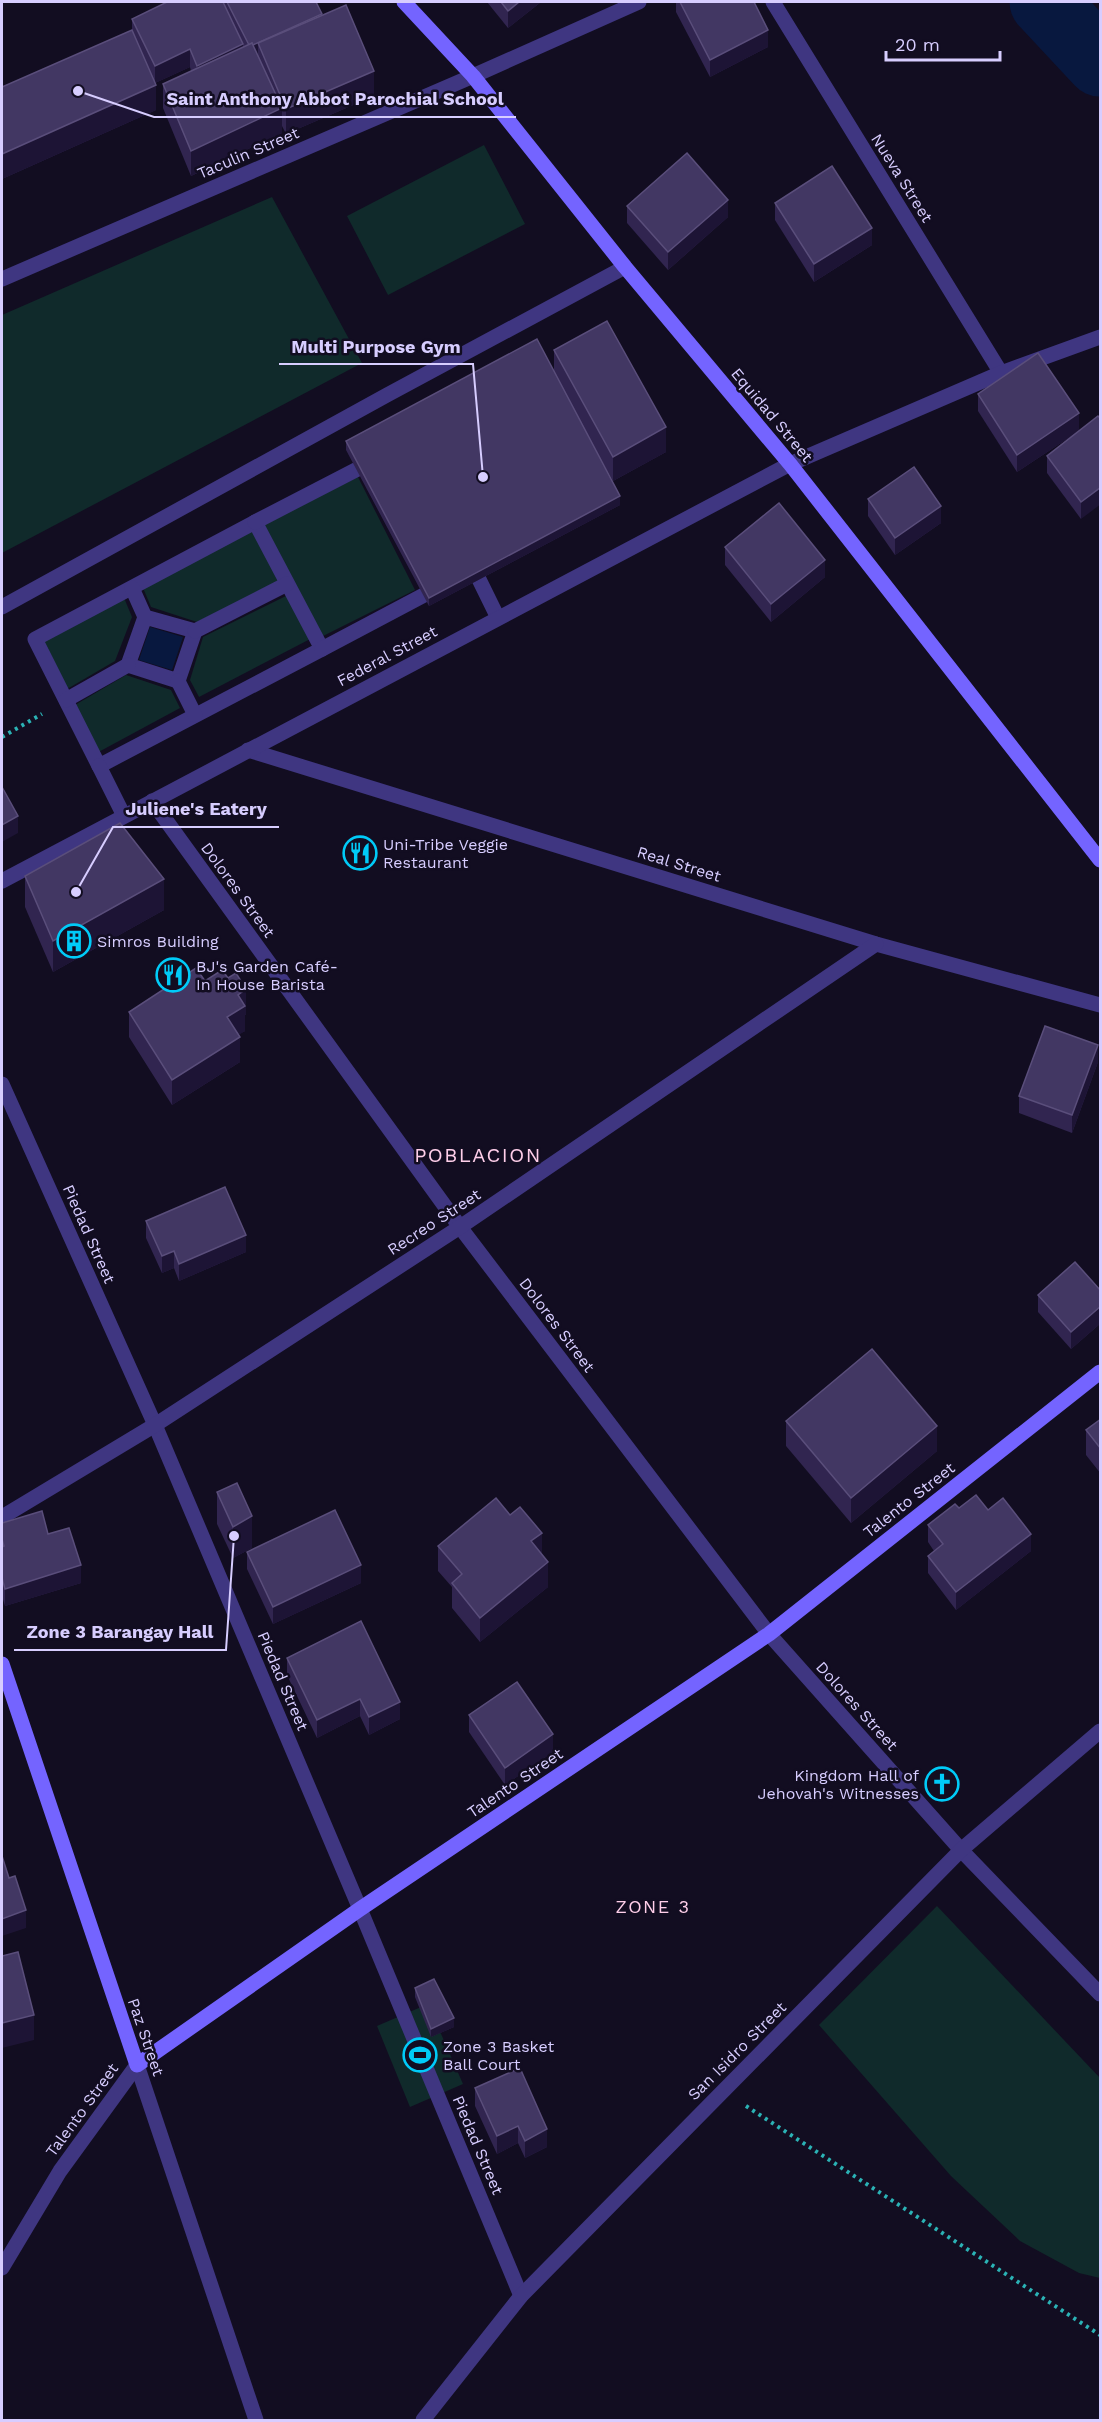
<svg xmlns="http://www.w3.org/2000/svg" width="1102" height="2422" font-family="'Work Sans',sans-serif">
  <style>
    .green { fill: #102a2b }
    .water { fill: #08183f }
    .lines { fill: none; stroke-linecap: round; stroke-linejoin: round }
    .river { stroke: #08183f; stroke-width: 69 }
    .path { stroke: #2bb2b5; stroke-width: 4; stroke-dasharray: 3 4.5; stroke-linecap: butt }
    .lane { stroke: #3f3681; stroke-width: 15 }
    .street { stroke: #3f3681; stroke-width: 15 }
    .secondary { stroke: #7464ff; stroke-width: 15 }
    .wall { fill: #312550 }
    .shaded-wall { fill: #1d1435 }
    .building { fill: #423763; stroke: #5a4e7b; stroke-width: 1.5 }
    .labels { text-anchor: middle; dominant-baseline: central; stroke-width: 5; stroke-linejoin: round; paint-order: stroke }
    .street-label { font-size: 16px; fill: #d7cdff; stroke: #120d21 }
    .poi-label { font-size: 16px; fill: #d7cdff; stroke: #120d21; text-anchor: start }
    .neighbourhood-label { font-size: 18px; letter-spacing: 1.5px; fill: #ffcfea; stroke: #120d21 }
    .quarter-label { font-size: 20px; letter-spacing: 1.5px; fill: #ffcfea; stroke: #120d21 }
    .leader { fill: none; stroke: #d7cdff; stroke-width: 2 }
    .callout-dot { fill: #d7cdff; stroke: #120d21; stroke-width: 2 }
    .callout-label { font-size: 18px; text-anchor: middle; font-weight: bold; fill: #d7cdff; stroke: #120d21; stroke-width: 5; stroke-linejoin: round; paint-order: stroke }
  </style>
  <rect width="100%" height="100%" fill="#120d21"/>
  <g class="green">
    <polygon points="484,145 525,224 388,295 347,216"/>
    <polygon points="272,197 362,363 2,553 2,315"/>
    <polygon points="358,477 415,590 319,638 263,525"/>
    <polygon points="255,522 284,578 197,622 151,607 141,583"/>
    <polygon points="122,593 132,617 115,661 62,692 35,639"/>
    <polygon points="292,593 314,637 199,697 190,680 203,637"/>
    <polygon points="126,675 171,690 180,708 93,755 70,708"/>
    <polygon points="937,1906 1100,2078 1100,2278 1079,2273 1020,2241 951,2176 819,2025"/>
    <polygon points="428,2004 463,2084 410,2107 377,2026"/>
  </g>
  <polygon class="water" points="150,627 183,637 172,670 139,660"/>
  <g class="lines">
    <polyline class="river" points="1044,2 1100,62"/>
    <g class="path">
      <polyline points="2,737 42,714"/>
      <polyline points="746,2106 1100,2335"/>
    </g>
    <g class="lane">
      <polygon points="255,522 322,649 99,766 35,639"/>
      <polyline points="255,522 375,460"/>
      <polyline points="471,563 498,618"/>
      <polyline points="132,588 145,617 128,665 178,681 195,631 145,617"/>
      <polyline points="2,607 387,395 625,267"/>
      <polyline points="195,631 287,584"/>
      <polyline points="322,649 441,586"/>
      <polyline points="178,681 195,715"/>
      <polyline points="66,700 128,665"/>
      <polyline points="99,766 124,816"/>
      <polyline points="961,1850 1100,1994"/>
    </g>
    <g class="street">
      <polyline points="773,2 1001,373"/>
      <polyline points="2,279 473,76 639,2"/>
      <polyline points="248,750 876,944 1100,1005"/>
      <polyline points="152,801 460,1227 769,1634 961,1850"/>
      <polyline points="2,881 790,464 1001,373 1100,337"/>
      <polyline points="2,1084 155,1425 360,1909 521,2296"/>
      <polyline points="2,1517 155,1425 460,1227 876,944"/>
      <polyline points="137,2065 256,2420"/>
      <polyline points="2,2268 60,2171 137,2065"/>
      <polyline points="423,2420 521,2296 961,1850 1100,1731"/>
    </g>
    <g class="secondary">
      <polyline points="404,2 473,76 625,267 790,464 1100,860"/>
      <polyline points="2,1664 137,2065 360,1909 769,1634 1100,1372"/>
    </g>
  </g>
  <g class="wall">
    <polygon points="167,2 316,2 322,16 374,96 286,134 282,126 282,133 191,176 163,108 163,84 191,71 190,67 155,83 156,110 2,179 2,87 132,30 132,19"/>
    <polygon points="487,2 541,2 508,28"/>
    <polygon points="676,2 754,2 768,47 710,77 676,12"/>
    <polygon points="775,203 872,245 814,282 775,220"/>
    <polygon points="627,206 728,217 668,270 627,223"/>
    <polygon points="554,350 666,452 613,481 591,442 620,505 429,606 346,450 346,441 554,371"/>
    <polygon points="978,394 1079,431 1017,472 978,411"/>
    <polygon points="1098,416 1081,519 1047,473 1047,456"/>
    <polygon points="868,499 941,523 895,555 868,516"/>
    <polygon points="725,547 825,577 771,622 725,565"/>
    <polygon points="25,876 164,910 53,972 25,907"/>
    <polygon points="1101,949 1101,981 1100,981 1100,950"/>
    <polygon points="205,981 246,1014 245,1015 245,1031 239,1034 240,1062 172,1105 129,1037 129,1012"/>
    <polygon points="1098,1062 1072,1133 1019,1113 1019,1096"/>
    <polygon points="146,1221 246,1252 179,1281 174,1268 162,1273 146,1238"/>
    <polygon points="1101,1291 1101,1323 1071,1349 1038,1312 1038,1295"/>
    <polygon points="1101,1419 1101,1474 1086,1455 1086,1430"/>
    <polygon points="786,1421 937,1451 851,1523 786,1446"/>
    <polygon points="217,1492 252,1548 233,1558 217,1524"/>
    <polygon points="959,1508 988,1510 1031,1551 956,1610 928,1573 928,1556 934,1551 928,1542 928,1525"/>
    <polygon points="2,1523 48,1534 81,1583 5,1606 2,1596"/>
    <polygon points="438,1546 542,1554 548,1587 480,1642 452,1608 452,1587 438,1571"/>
    <polygon points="247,1552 361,1583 273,1624 247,1569"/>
    <polygon points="287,1658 400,1719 369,1735 360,1716 317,1738 287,1675"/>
    <polygon points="469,1715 553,1752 505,1785 469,1732"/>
    <polygon points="415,1988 454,2027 431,2037 415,1997"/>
    <polygon points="475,2088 547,2147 525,2158 518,2143 497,2154 475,2106"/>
  </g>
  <g class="shaded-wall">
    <polygon points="519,2 541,2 508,28 508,11"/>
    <polygon points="322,14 322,31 258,43 258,60 250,46"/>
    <polygon points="768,30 768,47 710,77 710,60"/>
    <polygon points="243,44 243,61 197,83 197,66"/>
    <polygon points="190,49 190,67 155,83 155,66"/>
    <polygon points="374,71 374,96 286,134 286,109"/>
    <polygon points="156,85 156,110 2,179 2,154"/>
    <polygon points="282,108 282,133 191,176 191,151"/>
    <polygon points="728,200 728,217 668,270 668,252"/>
    <polygon points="872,228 872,245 814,282 814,264"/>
    <polygon points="1079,413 1079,431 1017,472 1017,455"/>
    <polygon points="666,427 666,452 613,481 613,457"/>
    <polygon points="1101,487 1101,504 1081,519 1081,502"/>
    <polygon points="620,496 620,505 429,606 429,598"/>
    <polygon points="941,506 941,523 895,555 895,538"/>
    <polygon points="825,560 825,577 771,622 771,604"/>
    <polygon points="18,816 18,833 2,842 2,825"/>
    <polygon points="164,879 164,910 53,972 53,941"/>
    <polygon points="246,989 246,1014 245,1015 245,1031 227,1042 227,1017 238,995"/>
    <polygon points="240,1037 240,1062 172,1105 172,1080"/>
    <polygon points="1098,1045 1098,1062 1072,1133 1072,1115"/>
    <polygon points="246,1235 246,1252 179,1281 179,1264"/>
    <polygon points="174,1251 174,1268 162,1273 162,1256"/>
    <polygon points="1101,1306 1101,1323 1071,1349 1071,1332"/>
    <polygon points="937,1426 937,1451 851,1523 851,1498"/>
    <polygon points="252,1516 252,1548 233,1558 233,1527"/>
    <polygon points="542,1533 542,1557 531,1541"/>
    <polygon points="1031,1534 1031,1551 956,1610 956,1592"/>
    <polygon points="548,1562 548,1587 480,1642 480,1618"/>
    <polygon points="81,1565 81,1583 5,1606 5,1589"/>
    <polygon points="361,1565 361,1583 273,1624 273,1607"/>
    <polygon points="360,1699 360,1716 317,1738 317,1720"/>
    <polygon points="400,1702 400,1719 369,1735 369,1717"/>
    <polygon points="553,1734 553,1752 505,1785 505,1768"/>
    <polygon points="26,1910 26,1928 2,1936 2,1919"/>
    <polygon points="34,2015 34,2040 2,2048 2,2023"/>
    <polygon points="454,2018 454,2027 431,2037 431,2029"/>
    <polygon points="518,2126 518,2143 497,2154 497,2136"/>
    <polygon points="547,2129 547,2147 525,2158 525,2141"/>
  </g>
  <g class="building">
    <polygon points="167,2 223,2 243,44 197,66 190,49 155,66 132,19"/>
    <polygon points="227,2 316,2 322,14 253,45 252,43 249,45"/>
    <polygon points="501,2 519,2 508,11"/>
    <polygon points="680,2 754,2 768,30 710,60"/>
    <polygon points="346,5 374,71 286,109 258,43"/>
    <polygon points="132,30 156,85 2,154 2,87"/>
    <polygon points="252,43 282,108 191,151 163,84"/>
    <polygon points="687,153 728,200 668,252 627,206"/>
    <polygon points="832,166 872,228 814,264 775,203"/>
    <polygon points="607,321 666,427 613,457 554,350"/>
    <polygon points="537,339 620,496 429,598 346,441"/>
    <polygon points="1038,353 1079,413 1017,455 978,394"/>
    <polygon points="1098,416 1101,419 1101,487 1081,502 1047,456"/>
    <polygon points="914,467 941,506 895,538 868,499"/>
    <polygon points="779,503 825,560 771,604 725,547"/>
    <polygon points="2,787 18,816 2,825"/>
    <polygon points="120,823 164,879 53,941 25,876"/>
    <polygon points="196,968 205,981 222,970 228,978 236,973 246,989 238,995 245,1006 227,1017 240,1037 172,1080 129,1012"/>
    <polygon points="1045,1026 1098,1045 1072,1115 1019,1096"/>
    <polygon points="225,1187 246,1235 179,1264 174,1251 162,1256 146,1221"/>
    <polygon points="1075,1262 1101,1291 1101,1306 1071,1332 1038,1295"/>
    <polygon points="872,1349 937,1426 851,1498 786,1421"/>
    <polygon points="1101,1419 1101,1449 1086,1430"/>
    <polygon points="237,1483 252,1516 233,1527 217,1492"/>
    <polygon points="976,1495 988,1510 1003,1498 1031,1534 956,1592 928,1556 943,1544 928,1525 955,1504 959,1508"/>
    <polygon points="496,1498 510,1515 520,1507 542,1533 531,1541 548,1562 480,1618 452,1583 462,1574 438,1546"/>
    <polygon points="335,1510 361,1565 273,1607 247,1552"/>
    <polygon points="42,1511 48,1534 69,1528 81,1565 5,1589 2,1578 2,1547 4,1546 2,1539 2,1523"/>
    <polygon points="361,1621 400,1702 369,1717 360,1699 317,1720 287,1658"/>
    <polygon points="517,1682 553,1734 505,1768 469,1715"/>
    <polygon points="2,1856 9,1878 15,1876 26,1910 2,1919"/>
    <polygon points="18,1952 34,2015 2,2023 2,1956"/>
    <polygon points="434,1979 454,2018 431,2029 415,1988"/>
    <polygon points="520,2068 547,2129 525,2141 518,2126 497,2136 475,2088"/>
  </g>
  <defs>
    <g id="restaurant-ring" transform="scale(1.725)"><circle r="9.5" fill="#120d21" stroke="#00cbf8" stroke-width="1.5"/><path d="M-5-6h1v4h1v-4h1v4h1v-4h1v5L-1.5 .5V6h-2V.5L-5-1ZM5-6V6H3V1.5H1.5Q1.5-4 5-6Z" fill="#00cbf8"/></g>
    <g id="building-ring" transform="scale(1.725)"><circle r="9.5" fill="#120d21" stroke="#00cbf8" stroke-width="1.5"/><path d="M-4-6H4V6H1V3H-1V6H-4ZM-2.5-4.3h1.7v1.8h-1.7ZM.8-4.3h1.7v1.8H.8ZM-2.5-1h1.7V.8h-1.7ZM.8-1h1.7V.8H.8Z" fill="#00cbf8"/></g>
    <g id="church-ring" transform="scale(1.725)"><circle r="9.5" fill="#120d21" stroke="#00cbf8" stroke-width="1.5"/><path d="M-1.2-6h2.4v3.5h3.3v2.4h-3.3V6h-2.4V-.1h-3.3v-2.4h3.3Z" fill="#00cbf8"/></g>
    <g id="stadium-ring" transform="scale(1.725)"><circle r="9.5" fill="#120d21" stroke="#00cbf8" stroke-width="1.5"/><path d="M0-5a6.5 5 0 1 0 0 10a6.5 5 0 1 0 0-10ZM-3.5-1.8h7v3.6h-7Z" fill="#00cbf8"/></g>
  </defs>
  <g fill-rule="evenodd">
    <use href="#restaurant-ring" x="360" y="853"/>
    <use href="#building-ring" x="74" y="941"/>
    <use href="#restaurant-ring" x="173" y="975"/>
    <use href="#church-ring" x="942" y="1784"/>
    <use href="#stadium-ring" x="420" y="2055"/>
  </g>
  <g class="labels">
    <g class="street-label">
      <text transform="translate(248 153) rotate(-23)">Taculin Street</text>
      <text transform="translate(902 178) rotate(58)">Nueva Street</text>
      <text transform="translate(772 415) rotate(50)">Equidad Street</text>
      <text transform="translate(387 656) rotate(-28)">Federal Street</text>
      <text transform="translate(679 864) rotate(17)">Real Street</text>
      <text transform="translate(238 890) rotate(54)">Dolores Street</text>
      <text transform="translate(434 1222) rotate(-33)">Recreo Street</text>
      <text transform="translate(89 1234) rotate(66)">Piedad Street</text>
      <text transform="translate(557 1325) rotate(53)">Dolores Street</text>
      <text transform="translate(909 1500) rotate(-38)">Talento Street</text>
      <text transform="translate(283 1681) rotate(67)">Piedad Street</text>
      <text transform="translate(857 1706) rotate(48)">Dolores Street</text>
      <text transform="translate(515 1783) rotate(-34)">Talento Street</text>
      <text transform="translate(146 2037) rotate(71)">Paz Street</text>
      <text transform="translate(737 2051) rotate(-45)">San Isidro Street</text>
      <text transform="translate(82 2110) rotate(-54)">Talento Street</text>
      <text transform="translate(478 2145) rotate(67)">Piedad Street</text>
    </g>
    <g class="poi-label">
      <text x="383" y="844">Uni-Tribe Veggie<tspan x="383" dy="18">Restaurant</tspan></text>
      <text x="97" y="941">Simros Building</text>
      <text x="196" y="966">BJ's Garden Café-<tspan x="196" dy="18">In House Barista</tspan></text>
      <text x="919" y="1775" text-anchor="end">Kingdom Hall of<tspan x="919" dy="18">Jehovah's Witnesses</tspan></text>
      <text x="443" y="2046">Zone 3 Basket<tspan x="443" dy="18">Ball Court</tspan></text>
    </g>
    <g class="neighbourhood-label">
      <text x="653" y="1906">ZONE 3</text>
    </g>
    <g class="quarter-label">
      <text x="478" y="1155">POBLACION</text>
    </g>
  </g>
  <path class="leader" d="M78 91L154 117H516M483 477L473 364H279M76 892L113 827H279M234 1536L226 1650H14"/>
  <g class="callout-dot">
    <circle cx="78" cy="91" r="6"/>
    <circle cx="483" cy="477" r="6"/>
    <circle cx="76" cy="892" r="6"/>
    <circle cx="234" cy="1536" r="6"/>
  </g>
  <g class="callout-label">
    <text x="335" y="105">Saint Anthony Abbot Parochial School</text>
    <text x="376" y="353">Multi Purpose Gym</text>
    <text x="196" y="815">Juliene's Eatery</text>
    <text x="120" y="1638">Zone 3 Barangay Hall</text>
  </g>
  <rect width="1102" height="2422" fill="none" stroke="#d7cdff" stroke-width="6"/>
  <path d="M886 51v9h114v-9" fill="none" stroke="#d7cdff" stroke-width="3"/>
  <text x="895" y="51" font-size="18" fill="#d7cdff" stroke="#120d21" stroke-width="4.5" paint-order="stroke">20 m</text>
</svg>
